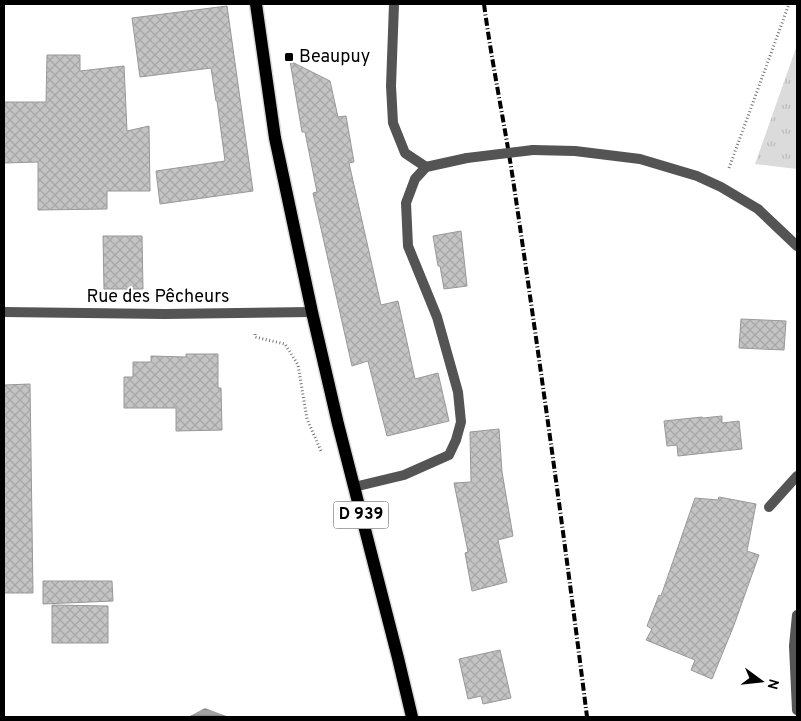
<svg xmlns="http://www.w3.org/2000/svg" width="801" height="721" font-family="Overpass,sans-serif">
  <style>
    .grass { fill: url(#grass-tufts) }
    .water { fill: url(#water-rules) }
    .building { fill: url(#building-cross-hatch); stroke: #989898 }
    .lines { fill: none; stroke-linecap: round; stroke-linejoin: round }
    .primary-casing { stroke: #dbdbdb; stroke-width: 15 }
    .path { stroke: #767676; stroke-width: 3; stroke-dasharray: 1 2.5; stroke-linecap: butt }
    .lane { stroke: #545454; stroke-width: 10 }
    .street { stroke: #545454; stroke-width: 10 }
    .primary { stroke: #000; stroke-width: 12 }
    .rail { stroke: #000; stroke-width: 4; stroke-dasharray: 8 2.5 1 2.5; stroke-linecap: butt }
    .street-bridge { stroke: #545454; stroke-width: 10 }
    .poi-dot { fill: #000; stroke: #fff; stroke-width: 2 }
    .labels { text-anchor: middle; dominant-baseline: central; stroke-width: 4; stroke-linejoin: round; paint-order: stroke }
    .shield { fill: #fff; stroke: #4c4c4c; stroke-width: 1 }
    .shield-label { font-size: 16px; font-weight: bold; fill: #000 }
    .poi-label { font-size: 18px; fill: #000; stroke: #fff; text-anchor: start }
    .street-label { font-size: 18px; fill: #000; stroke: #fff }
  </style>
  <defs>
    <pattern id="grass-tufts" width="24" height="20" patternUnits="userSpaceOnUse" patternTransform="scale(1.25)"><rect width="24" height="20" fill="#dbdbdb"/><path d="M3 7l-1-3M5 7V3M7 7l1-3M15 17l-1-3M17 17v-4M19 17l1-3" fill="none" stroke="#bababa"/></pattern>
    <pattern id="water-rules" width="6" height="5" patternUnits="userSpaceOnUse" patternTransform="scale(1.25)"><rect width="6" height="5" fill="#a2a2a2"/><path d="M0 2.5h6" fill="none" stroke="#8a8a8a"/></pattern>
    <pattern id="building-cross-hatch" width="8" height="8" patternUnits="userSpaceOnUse" patternTransform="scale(1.25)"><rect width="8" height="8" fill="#c4c4c4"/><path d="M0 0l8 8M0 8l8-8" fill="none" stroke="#a7a7a7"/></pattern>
  </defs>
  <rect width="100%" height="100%" fill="#fff"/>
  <polygon class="grass" points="797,45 797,169 755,164"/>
  <polygon class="water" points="205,708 229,717 188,717"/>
  <g class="building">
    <polygon points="227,6 253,191 160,204 156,171 225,161 217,101 216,101 211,68 140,77 132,18"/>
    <polygon points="47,55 80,55 80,71 124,66 127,131 149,126 150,191 107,191 107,209 38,210 38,162 4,163 4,102 46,102"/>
    <polygon points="290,61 330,81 338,117 346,116 354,162 349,163 381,305 398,301 415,379 438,373 449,421 387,436 368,361 352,366 313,193 317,192 305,132 302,132"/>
    <polygon points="461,231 467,286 444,289 440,266 438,266 433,236"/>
    <polygon points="103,236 142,236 143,289 104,289"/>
    <polygon points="741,319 786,321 784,350 739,348"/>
    <polygon points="186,354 218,354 218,388 221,388 222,430 176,431 176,408 124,408 124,377 133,377 133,362 151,362 151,356 186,357"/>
    <polygon points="30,384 33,593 4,593 4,385"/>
    <polygon points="722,416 722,423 739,421 742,449 678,456 677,445 667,446 664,421 702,417 703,418"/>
    <polygon points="499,429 502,472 513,536 498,540 507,582 472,591 465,553 468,552 454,483 471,482 470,432"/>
    <polygon points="719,497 756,504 747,551 759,555 734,625 712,679 691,670 695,660 646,640 652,629 647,626 659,595 661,596 695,498 718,500"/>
    <polygon points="43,581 112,581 113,601 43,604"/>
    <polygon points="52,605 108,606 108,643 52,643"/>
    <polygon points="500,650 511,698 483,704 481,696 468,699 459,659"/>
  </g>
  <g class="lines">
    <g class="primary-casing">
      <polyline id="primary" points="256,4 275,138 312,312 338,424 398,658 412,717"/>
    </g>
    <g class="path">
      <polyline points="729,168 789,4"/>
      <polyline points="255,334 255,337 285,344 298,365 307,419 321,451"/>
    </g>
    <g class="lane">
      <polyline points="394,4 391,86 393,123 405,153 426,167"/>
      <polyline points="769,507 797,476"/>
      <polyline points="797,615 794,646 797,710"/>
    </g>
    <g class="street">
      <polyline points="533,150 575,151 640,159 697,176 721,187 758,209 797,246"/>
      <polyline points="4,312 165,314 312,312"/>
      <polyline points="354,487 404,475 449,455 456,440 461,422 458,392 437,317 408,246 406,203 415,179 426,167 467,158"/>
    </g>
    <use href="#primary" class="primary"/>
    <path class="rail" d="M484,4c8,61 21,121 30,182 26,177 51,354 73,531"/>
    <polyline class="street-bridge" points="467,158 533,150"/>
  </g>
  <rect class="poi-dot" x="284" y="52" width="10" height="10" rx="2.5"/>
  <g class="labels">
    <rect class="shield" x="333.5" y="501.5" width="55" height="27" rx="4"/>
    <g class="shield-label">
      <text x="361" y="515">D 939</text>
    </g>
    <g class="poi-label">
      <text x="299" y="57">Beaupuy</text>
    </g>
    <g class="street-label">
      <text x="158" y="297">Rue des Pêcheurs</text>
    </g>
  </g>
  <rect width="801" height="721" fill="none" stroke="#000000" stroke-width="10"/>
  <g transform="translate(761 681) rotate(105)" stroke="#ffffff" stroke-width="4" paint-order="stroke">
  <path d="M0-4L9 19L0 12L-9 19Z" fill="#000000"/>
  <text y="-8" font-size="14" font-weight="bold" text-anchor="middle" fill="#000000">N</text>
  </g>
</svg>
